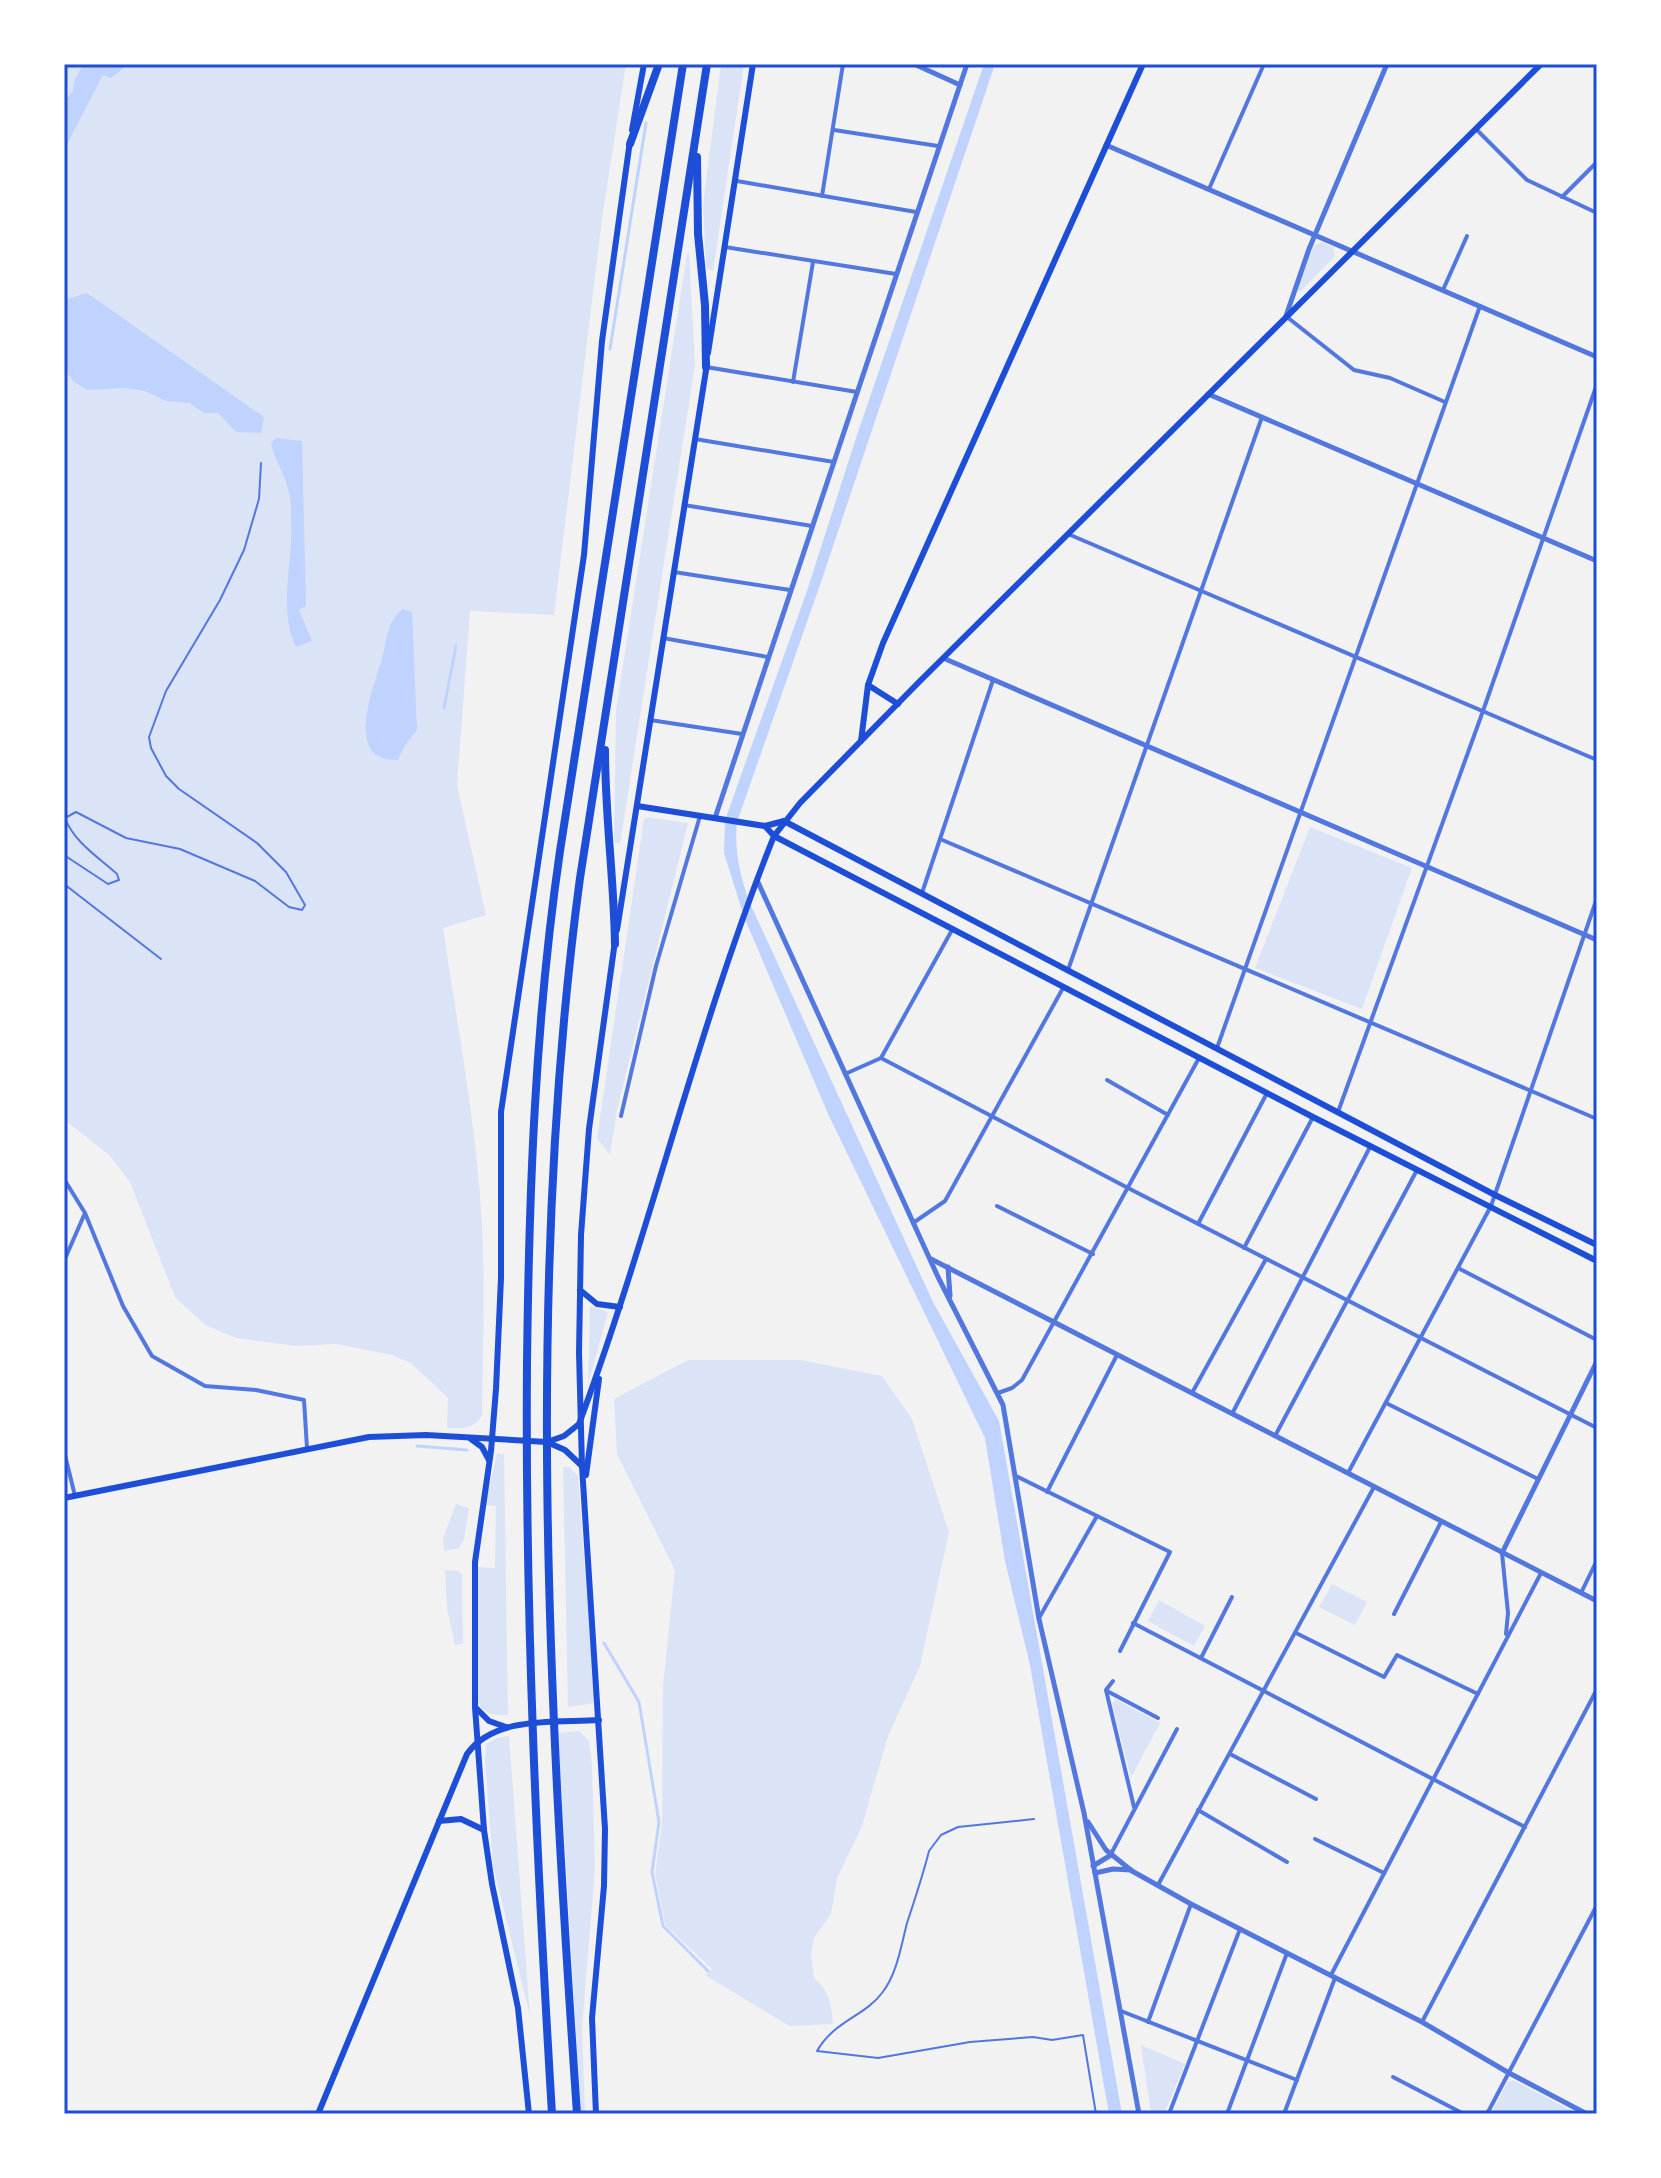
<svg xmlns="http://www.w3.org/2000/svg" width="1661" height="2178" font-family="Rubik,sans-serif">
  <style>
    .green { fill: #dbe4f7 }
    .water { fill: #bfd3fe }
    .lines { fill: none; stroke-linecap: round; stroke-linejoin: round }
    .stream { stroke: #bfd3fe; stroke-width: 3 }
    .service { stroke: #5277de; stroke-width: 2 }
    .minor { stroke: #5277de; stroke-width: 4 }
    .tertiary { stroke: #5277de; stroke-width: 5 }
    .secondary { stroke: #1d4ed8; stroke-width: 6 }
    .motorway { stroke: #1d4ed8; stroke-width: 8 }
    .neatline { fill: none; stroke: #1d4ed8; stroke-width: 3 }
  </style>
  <rect width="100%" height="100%" fill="#f2f2f2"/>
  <g class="green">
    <path d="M64,64h562l-24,155 -48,396 -84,-4 -13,174 29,130 -43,13c13,89 30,178 37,267 6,73 3,147 2,220 -8,15 -20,13 -35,13l1,-30 -37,-35 -19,-8 -56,-11 -40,2 -60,-8 -31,-13 -30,-28 -45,-115 -20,-26 -46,-37z"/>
    <polygon points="721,64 744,64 713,271 706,268 703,204"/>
    <polygon points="1321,242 1333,247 1335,256 1300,292 1297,289 1313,247"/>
    <polygon points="689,253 695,365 620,844 614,842 616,710 687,254"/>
    <polygon points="647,817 688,823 617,1110 610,1155 597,1138 644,819"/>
    <polygon points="1310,827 1412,868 1362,1009 1255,968"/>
    <polygon points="590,1306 608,1312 588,1384"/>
    <path d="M688,1360h113l81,16 30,43 37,113 -29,134 -32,70 -26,90 -25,52 -6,36 -17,24 -3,16 3,24c16,13 17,27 19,46l-44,2 -84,-51 7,-6 -47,-44 -10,-51 7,-51 1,-138 12,-115 -58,-116 -3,-55z"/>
    <path d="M497,1454h7l4,261c-15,1 -25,-1 -31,-15l1,-133 17,1 1,-62 -11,-1z"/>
    <polygon points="563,1467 569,1467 578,1476 595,1703 568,1707"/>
    <polygon points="456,1504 469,1508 464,1540 459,1548 444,1551 443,1538"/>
    <polygon points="445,1570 458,1571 462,1574 463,1644 455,1645 447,1609"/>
    <polygon points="1332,1584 1367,1602 1355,1625 1319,1607"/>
    <polygon points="1159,1600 1205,1626 1194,1646 1148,1621"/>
    <polygon points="1117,1700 1160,1723 1131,1778 1112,1703"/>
    <polygon points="579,1731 589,1741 592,1765 595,1869 582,2028 585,2114 581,2114 558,1733"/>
    <polygon points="509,1736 530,2016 493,1866 485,1761 486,1744 497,1738"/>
    <polygon points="1141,2045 1185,2064 1164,2114 1151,2114"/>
    <polygon points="1513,2080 1515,2081 1578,2114 1491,2114 1507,2083"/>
  </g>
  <g class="water">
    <polygon points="84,64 129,64 111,78 103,75 64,150 64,102 73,91 75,79"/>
    <path d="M984,64h11l-175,521 -83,237c-3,27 3,54 12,79l184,401 66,119 123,693h-13l-79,-449 -25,-104 -20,-123 -156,-322 -85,-199 -20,-64 1,-33 82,-229 48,-150z"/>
    <polygon points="64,288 67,299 87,293 264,417 261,433 236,432 218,413 204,413 189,403 166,401 145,391 125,388 87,390 73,381 64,367"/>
    <path d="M276,438l26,3 4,165 -7,4 13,31 -16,6c-19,-40 -2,-84 -5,-128 0,-9 0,-21 -3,-30 -4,-17 -14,-30 -17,-46z"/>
    <path d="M403,609l9,3 5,118 -12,15 -7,15c-55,2 -25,-72 -16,-101 5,-19 5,-38 21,-50z"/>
  </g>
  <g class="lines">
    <g class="stream">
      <polyline points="610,349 646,123"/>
      <polyline points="444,708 456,646"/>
      <polyline points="417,1446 467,1450"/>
      <polyline points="604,1643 639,1702 659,1822 652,1872 663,1926 708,1971"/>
    </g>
    <g class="service">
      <path d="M64,855l44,29 11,-4 -2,-6c-19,-17 -43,-32 -52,-56l11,-6 50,26 54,11 75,32 34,26 13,3 3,-5 -19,-33 -29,-29 -78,-54 -13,-13 -15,-28 -2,-11 17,-46 54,-91 24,-50 15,-51 2,-36"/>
      <polyline points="64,884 161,959"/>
      <path d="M1034,1819l-76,8 -17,8 -12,16c-6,24 -14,48 -22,72 -6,23 -10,51 -25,70 -17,23 -48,28 -65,58l61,7 92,-16 63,-5 19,3 31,-5 13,79"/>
    </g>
    <g class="minor">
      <polyline points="1476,129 1527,180 1597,213"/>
      <polyline points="834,130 938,146"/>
      <polyline points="737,181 916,212"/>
      <polyline points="1209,189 1264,64"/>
      <polyline points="822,196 843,64"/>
      <polyline points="1562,197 1597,162"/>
      <polyline points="725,247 896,274"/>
      <polyline points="1443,290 1467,236"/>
      <polyline points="1287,317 1354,370 1390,378 1445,402"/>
      <polyline points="706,367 857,392"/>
      <polyline points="793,382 813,262"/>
      <polyline points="695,439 834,462"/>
      <polyline points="684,505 812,526"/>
      <polyline points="1068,534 1597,760"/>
      <polyline points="674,572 790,590"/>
      <polyline points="663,638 768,657"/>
      <polyline points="650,720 742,734"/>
      <polyline points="940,839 1597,1119"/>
      <polyline points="922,893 993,680"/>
      <polyline points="1068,970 1262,417"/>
      <polyline points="1217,1048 1480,306"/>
      <polyline points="881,1058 1128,1188 1597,1428"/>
      <polyline points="845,1074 881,1058 952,930"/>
      <polyline points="1107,1080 1168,1115"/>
      <polyline points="1338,1112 1483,711 1597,384"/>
      <polyline points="621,1116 656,966 700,816"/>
      <polyline points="64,1179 85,1213 123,1306 152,1356 205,1386 256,1390 304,1400 307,1448"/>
      <polyline points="997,1206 1093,1254"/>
      <polyline points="913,1223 945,1201 1063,988"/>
      <polyline points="1198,1224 1267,1093"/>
      <polyline points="1244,1248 1313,1117"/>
      <polyline points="64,1261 85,1213"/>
      <polyline points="1458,1268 1597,1340"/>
      <polyline points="998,1393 1012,1388 1022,1380 1199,1058"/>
      <polyline points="1192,1393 1266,1259"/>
      <polyline points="1386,1403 1538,1479"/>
      <polyline points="1232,1414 1370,1147"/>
      <polyline points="1275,1436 1417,1170"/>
      <polyline points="64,1451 75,1496"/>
      <polyline points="1348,1473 1491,1206 1597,898"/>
      <polyline points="1016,1476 1170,1552 1120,1651"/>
      <polyline points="1047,1492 1117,1355"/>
      <polyline points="1502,1553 1508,1613 1506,1634"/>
      <polyline points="1581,1593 1597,1560"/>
      <polyline points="1394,1614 1441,1522"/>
      <polyline points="1039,1618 1097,1516"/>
      <polyline points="1133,1623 1525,1827"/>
      <polyline points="1296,1633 1384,1677 1397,1655 1478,1694"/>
      <polyline points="1201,1658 1232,1597"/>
      <polyline points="1113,1681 1106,1690 1134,1807"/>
      <polyline points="1107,1691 1158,1718"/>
      <polyline points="1230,1754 1316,1799"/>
      <polyline points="1198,1810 1287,1862"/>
      <polyline points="1315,1839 1384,1873"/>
      <polyline points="1111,1854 1177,1729"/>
      <polyline points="1158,1885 1374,1487"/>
      <polyline points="1331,1975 1541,1573"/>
      <polyline points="1121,2011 1297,2080"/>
      <polyline points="1148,2022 1191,1904"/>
      <polyline points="1422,2022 1597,1689"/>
      <polyline points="1393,2077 1464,2114"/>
      <polyline points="1169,2114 1240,1929"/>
      <polyline points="1227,2114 1287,1953"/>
      <polyline points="1284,2114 1335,1978"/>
      <polyline points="1487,2114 1597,1905"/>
    </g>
    <g class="tertiary">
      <polyline points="914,64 960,85"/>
      <polyline points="1106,145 1597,357"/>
      <polyline points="1286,316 1309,249 1387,64"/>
      <polyline points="1208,394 1597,561"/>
      <polyline points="943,658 1597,940"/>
      <polyline points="715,818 967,64"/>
      <polyline points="757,880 938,1277 1003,1405 1039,1619 1084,1813 1139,2114"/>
      <polyline points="931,1259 1597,1601"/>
      <polyline points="948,1267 950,1296"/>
      <polyline points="1502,1553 1597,1361"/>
      <polyline points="1088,1822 1106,1850 1132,1871 1191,1904 1422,2022 1509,2073 1587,2114"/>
      <polyline points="1093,1866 1111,1855"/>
      <polyline points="1095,1873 1113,1869 1131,1870"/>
    </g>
    <g class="secondary">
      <polyline points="632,130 644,64"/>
      <polyline points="708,353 753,64"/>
      <polyline points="868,685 898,704"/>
      <polyline points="861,741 868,685 883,643 1143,64"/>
      <polyline points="637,806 765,826 784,821"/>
      <polyline points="784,821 1495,1195 1597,1245"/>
      <polyline points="765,826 774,836 1313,1117 1597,1261"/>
      <polyline points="617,930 707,364"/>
      <polyline points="580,1290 597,1304 620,1307"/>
      <polyline points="471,1439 482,1447 489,1460"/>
      <polyline points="547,1442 565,1450 582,1466"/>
      <polyline points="586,1475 599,1379"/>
      <path d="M64,1498l305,-61 57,-2 121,7 17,-6 15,-12c72,-194 118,-396 195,-588l26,-33 119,-121 622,-618"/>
      <polyline points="476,1708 489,1721 506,1727"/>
      <polyline points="439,1821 461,1819 484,1830"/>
      <path d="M318,2114l149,-360c28,-39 90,-31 132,-34"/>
      <polyline points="529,2114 518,2008 492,1884 484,1830 475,1707 475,1562 491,1451 496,1389 501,1278 501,1112 584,555 602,341 630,141"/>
      <polyline points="596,2114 592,2018 604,1886 605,1829 582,1466 579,1353 581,1235 589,1129 615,941"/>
    </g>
    <g class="motorway">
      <polyline points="630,144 659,64"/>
      <polyline points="697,157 698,234 705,305 706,367"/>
      <path d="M605,750c0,65 9,129 10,194"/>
      <path d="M552,2114c-15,-250 -27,-500 -25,-750 2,-172 8,-342 33,-513l123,-787"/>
      <path d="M577,2114c-28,-410 -52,-828 3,-1236l127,-814"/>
    </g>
  </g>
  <rect width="1661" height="2178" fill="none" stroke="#ffffff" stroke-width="132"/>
  <rect x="66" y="66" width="1529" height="2046" class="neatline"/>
</svg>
